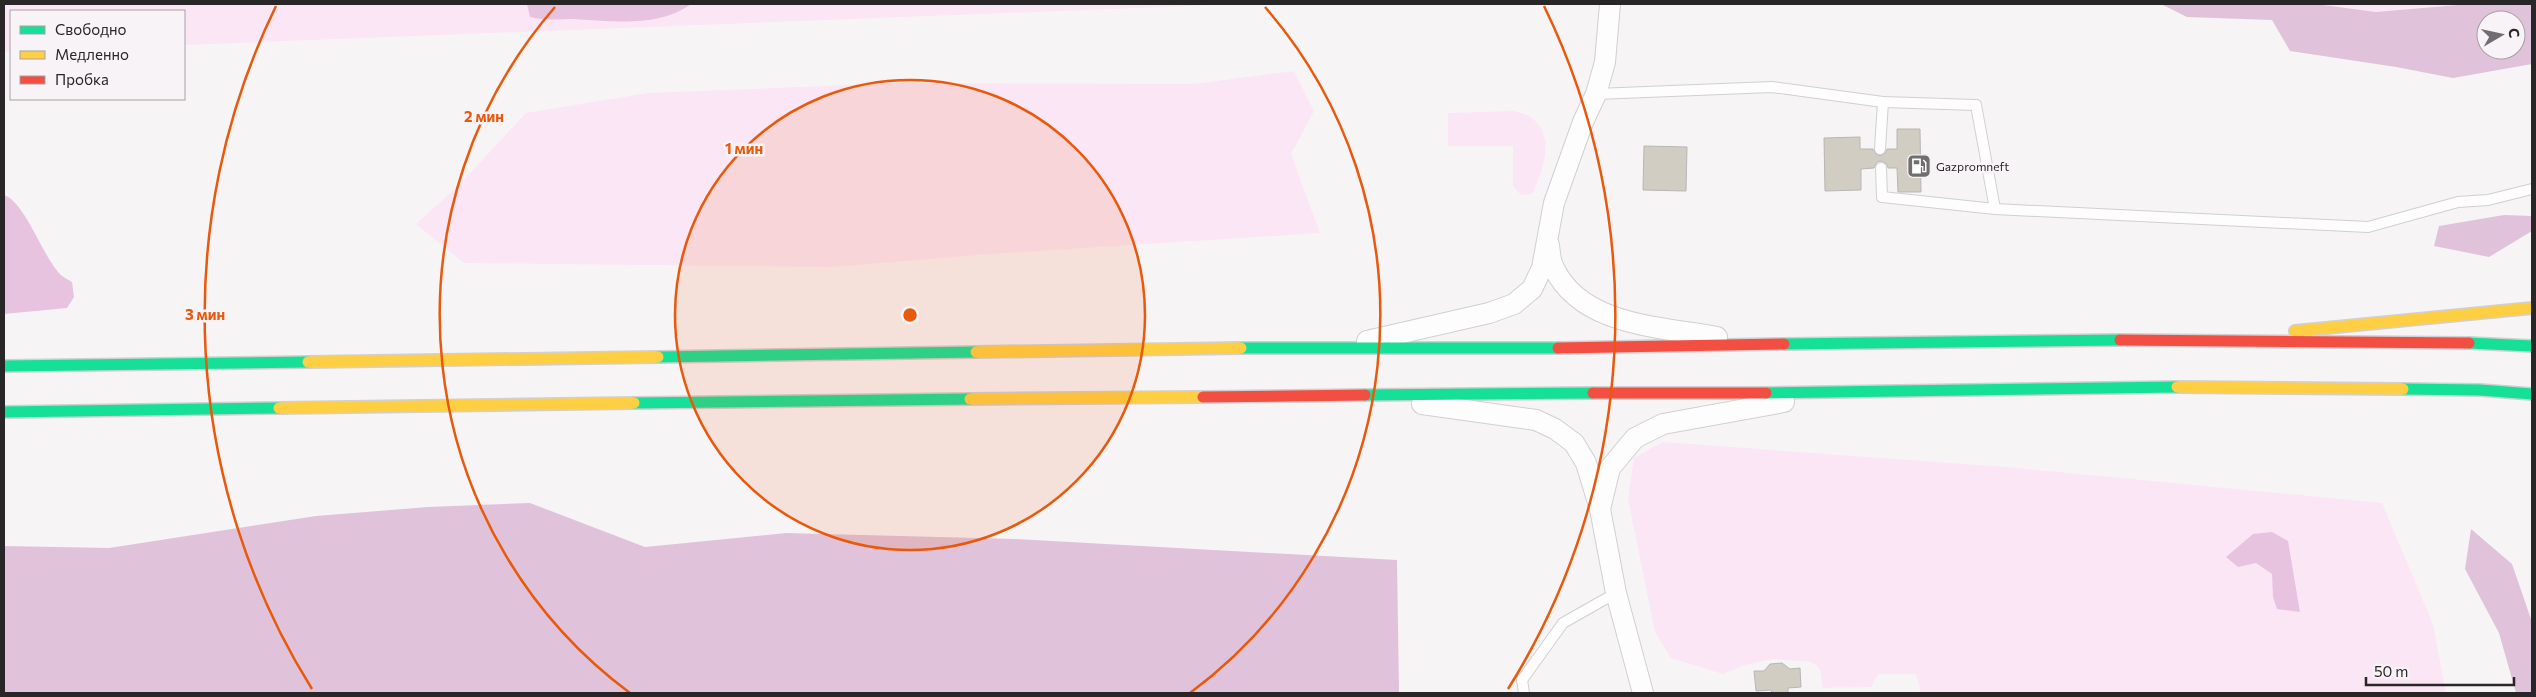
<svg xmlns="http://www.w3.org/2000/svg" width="2536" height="697" font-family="Commissioner,sans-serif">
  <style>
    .green { fill: #fbe6f6 }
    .forest { fill: #e0c3da; fill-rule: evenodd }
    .water { fill: #e8c3e0 }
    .building { fill: #d1cdc2; stroke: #b7b6b6 }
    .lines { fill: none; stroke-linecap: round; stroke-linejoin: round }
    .lane-casing { stroke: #d1cfd1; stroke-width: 12 }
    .street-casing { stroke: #d1cfd1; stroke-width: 22 }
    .fast-casing { stroke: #d1cfd1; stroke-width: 14 }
    .slow-casing { stroke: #d1cfd1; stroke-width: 14 }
    .jam-casing { stroke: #d1cfd1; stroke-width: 14 }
    .lane { stroke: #fefdfe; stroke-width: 10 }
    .street { stroke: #fefdfe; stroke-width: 20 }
    .fast { stroke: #16e098; stroke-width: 11 }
    .slow { stroke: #ffcf43; stroke-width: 11 }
    .jam { stroke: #f24e42; stroke-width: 11 }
    .ring { fill: none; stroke: #e8590c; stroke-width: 2.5 }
    .labels { text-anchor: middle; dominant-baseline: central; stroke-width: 5; stroke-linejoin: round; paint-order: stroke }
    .poi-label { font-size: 12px; fill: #282627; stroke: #f8f3f7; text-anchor: start }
    .centre { fill: #e8590c; stroke: #f8f3f7; stroke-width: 2.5 }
    .ring-label { font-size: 15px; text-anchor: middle; font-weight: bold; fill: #e8590c; stroke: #f8f3f7; stroke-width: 5; stroke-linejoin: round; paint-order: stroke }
  </style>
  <rect width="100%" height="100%" fill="#f7f4f6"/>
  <g class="green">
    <polygon points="4,4 1240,4 184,45 184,11 11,11 11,51 4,52"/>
    <polygon points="2316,4 2469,4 2376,12"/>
    <polygon points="1294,71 1314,111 1291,154 1320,233 1003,253 829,267 464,263 416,224 457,187 526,113 648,93 902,83 1194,84"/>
    <path d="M1515,111c5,2 14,4 18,8 23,20 9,53 -1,75l-11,1 -8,-9v-40h-65v-33z"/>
    <polygon points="1663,442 2006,467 2382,503 2433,624 2446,693 1921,693 1916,674 1878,674 1871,687 1823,688 1820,669 1812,662 1773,659 1745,665 1723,674 1671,658 1655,632 1628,499 1634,458"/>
  </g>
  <g class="forest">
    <path d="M2161,4h155l60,8 93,-8h63v60l-79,14 -57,-11 -106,-16 -18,-31 -85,-3zM2486,20h30v30h-30z"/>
    <polygon points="2504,215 2532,216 2532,231 2489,257 2434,246 2439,226"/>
    <polygon points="530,503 645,547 786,533 1015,539 1397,560 1399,693 4,693 4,546 109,548 316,516 428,507"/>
    <polygon points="2471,529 2512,564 2532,622 2532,693 2516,693 2499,633 2465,569"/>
  </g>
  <g class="water">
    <path d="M527,4h164c-32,24 -81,17 -118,15 -15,0 -28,2 -43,-2z"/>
    <path d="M4,195c20,6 39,61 55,78 3,4 9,6 13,9l2,15 -7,11 -63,6z"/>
    <polygon points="2272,532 2288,541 2300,612 2277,609 2273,597 2272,574 2256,563 2238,567 2226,557 2253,534"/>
  </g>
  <g class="building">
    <polygon points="1897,129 1920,129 1921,192 1898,192 1897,168 1888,168 1887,164 1881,161 1877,162 1874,168 1861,169 1861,190 1825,191 1824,138 1860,137 1860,149 1873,149 1876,154 1880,156 1885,153 1887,149 1897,149"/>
    <polygon points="1644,146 1687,147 1686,191 1643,190"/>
    <polygon points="1782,663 1790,669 1800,668 1801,687 1788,688 1788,693 1772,693 1771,690 1756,691 1754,671 1764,671 1770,664"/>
  </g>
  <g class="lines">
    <g class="lane-casing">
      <g id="lane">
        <polyline points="1596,94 1772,87 1883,102 1976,105 1995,209"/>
        <polyline points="1880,149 1883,102"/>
        <polyline points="1881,168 1882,197 1995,209 2368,227 2458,202 2488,200 2532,189"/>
        <polyline points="1524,693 1522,680 1563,623 1616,593"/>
      </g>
    </g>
    <g class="street-casing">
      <g id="street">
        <path d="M1549,245c1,7 1,16 5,23 27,58 108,59 163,69"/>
        <polyline points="1367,341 1489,313 1514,304 1532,289 1542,268 1554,203 1583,122 1596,94 1605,62 1610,4"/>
        <polyline points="1422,404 1536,420 1555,429 1574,443 1586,463 1600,509 1616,593 1643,693"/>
        <polyline points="1600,509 1610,468 1635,438 1663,424 1784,402"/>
      </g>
    </g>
    <g class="fast-casing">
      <g id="fast">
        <polyline points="2469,343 2532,346"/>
        <polyline points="1784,344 2120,340"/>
        <polyline points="1241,348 1558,348"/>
        <polyline points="658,357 976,352"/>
        <polyline points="4,366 308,362"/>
        <polyline points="2403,389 2480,390 2532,394"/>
        <polyline points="1766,393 2177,387"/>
        <polyline points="1365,395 1593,393"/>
        <polyline points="634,403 970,399"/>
        <polyline points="4,412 279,408"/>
      </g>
    </g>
    <g class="slow-casing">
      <g id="slow">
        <polyline points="2295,331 2532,308"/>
        <polyline points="976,352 1241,348"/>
        <polyline points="308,362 658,357"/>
        <polyline points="2177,387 2403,389"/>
        <polyline points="970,399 1203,397"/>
        <polyline points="279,408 634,403"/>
      </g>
    </g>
    <g class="jam-casing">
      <g id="jam">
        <polyline points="2120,340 2469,343"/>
        <polyline points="1558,348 1784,344"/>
        <polyline points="1593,393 1766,393"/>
        <polyline points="1203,397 1365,395"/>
      </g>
    </g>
    <use href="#lane" class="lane"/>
    <use href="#street" class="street"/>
    <use href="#fast" class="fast"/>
    <use href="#slow" class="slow"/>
    <use href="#jam" class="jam"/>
  </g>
  <circle cx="910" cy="315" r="235" fill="#e8590c" fill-opacity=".12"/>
  <g class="ring">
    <circle cx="910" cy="315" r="235"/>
    <path d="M630 693A470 470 0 0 1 555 7M1265 7A470 470 0 0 1 1190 693"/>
    <path d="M312 689A705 705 0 0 1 276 6M1544 6A705 705 0 0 1 1508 689"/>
  </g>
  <defs>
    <g id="fuel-square" transform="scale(1.25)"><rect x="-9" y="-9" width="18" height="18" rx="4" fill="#706e6f" stroke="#f8f3f7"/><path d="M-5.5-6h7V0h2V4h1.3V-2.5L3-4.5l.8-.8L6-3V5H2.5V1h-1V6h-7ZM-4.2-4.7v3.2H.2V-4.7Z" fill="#fff"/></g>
  </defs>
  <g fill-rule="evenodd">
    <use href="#fuel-square" x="1919" y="166"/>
  </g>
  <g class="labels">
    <g class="poi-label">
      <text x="1936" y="166">Gazpromneft</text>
    </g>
  </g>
  <circle cx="910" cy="315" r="8" class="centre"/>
  <g class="ring-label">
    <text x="484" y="122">2 мин</text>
    <text x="744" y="154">1 мин</text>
    <text x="205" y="320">3 мин</text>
  </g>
  <rect width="2536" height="697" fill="none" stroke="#282627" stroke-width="10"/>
  <rect x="10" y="10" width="175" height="90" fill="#f8f3f7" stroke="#a5a1a4"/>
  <rect x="20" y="26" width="25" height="8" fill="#16e098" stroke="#a5a1a4"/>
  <text x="55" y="35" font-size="15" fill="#282627">Свободно</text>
  <rect x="20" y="51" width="25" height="8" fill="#ffcf43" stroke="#a5a1a4"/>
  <text x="55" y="60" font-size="15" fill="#282627">Медленно</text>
  <rect x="20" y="76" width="25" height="8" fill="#f24e42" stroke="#a5a1a4"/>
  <text x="55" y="85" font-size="15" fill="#282627">Пробка</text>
  <g transform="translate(2501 35) rotate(81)"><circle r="24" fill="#f8f3f7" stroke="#a5a1a4"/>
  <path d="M0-4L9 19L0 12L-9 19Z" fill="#706e6f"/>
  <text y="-8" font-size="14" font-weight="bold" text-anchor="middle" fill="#282627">С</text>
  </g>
  <path d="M2366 677v8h148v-8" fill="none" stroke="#282627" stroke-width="2.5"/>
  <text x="2374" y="677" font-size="15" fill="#282627" stroke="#f8f3f7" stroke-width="4" paint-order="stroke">50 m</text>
</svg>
